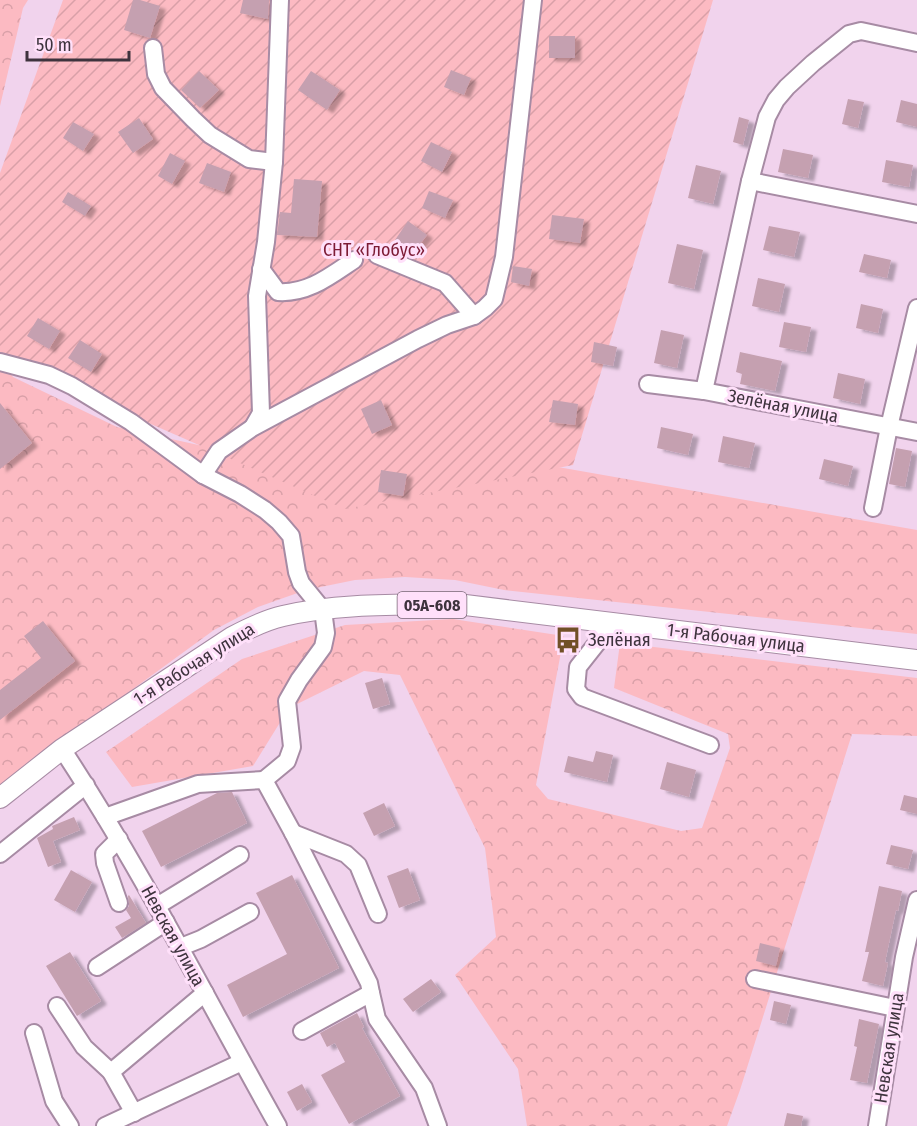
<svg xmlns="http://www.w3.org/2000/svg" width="917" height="1126" font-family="'Fira Sans Condensed',sans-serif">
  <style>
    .forest { fill: url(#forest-crowns) }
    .garden { fill: url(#garden-furrows) }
    .building { fill: #c5a0b0; filter: url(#shadow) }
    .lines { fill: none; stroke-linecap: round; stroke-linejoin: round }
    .minor-casing { stroke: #a78ba4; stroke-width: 20 }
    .major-casing { stroke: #a78ba4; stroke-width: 22 }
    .minor { stroke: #fff; stroke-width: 16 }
    .major { stroke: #fff; stroke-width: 20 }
    .labels { text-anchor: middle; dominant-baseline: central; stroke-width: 6; stroke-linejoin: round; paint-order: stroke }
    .shield { fill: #ffe0fa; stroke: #786776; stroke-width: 1.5 }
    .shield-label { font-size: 16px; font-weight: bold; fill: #3e333d }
    .park-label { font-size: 18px; fill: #7d1b35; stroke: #ffe0fa }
    .street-label { font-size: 18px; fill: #3e333d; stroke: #ffe0fa }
    .poi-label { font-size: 18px; fill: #3e333d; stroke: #ffe0fa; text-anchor: start }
  </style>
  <defs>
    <pattern id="forest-crowns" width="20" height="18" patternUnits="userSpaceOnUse" patternTransform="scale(1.5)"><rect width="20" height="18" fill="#fcbac2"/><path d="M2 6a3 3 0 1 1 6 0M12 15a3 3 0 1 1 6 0" fill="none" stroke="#d9a0a8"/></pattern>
    <pattern id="garden-furrows" width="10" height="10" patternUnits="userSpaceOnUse" patternTransform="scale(1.5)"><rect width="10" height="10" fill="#fcbac2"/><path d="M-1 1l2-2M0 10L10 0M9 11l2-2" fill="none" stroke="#d9a0a8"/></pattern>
    <filter id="shadow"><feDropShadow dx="6" dy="3.5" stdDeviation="1.5" flood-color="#0004"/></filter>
  </defs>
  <rect width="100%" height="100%" fill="#f1d3ed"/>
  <g class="forest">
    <polygon points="0,0 28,0 23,8 0,106"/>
    <polygon points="0,359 13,377 117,427 320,472 490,455 917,530 917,634 504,590 455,580 405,577 355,580 306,590 258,607 214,630 0,786"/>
    <polygon points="453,619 564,636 536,785 548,799 681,831 702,828 730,748 728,734 614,688 620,643 917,678 917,736 852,734 740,1090 727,1126 527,1126 518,1069 455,975 496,937 485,848 400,675 364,671 289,708 253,766 132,787 106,752 242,659 345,625"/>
  </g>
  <polygon class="garden" points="63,0 713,0 573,465 345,509 0,358 0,173"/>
  <g class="building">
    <polygon points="133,0 140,0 160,6 150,38 124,30"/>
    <polygon points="243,0 269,0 268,19 240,13"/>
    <rect x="549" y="36" width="26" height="22"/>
    <polygon points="451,70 471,78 464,95 444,87"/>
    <polygon points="199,71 219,90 200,108 181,90"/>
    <polygon points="311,71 340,90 327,110 298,90"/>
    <polygon points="848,99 864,102 858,128 842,124"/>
    <polygon points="901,100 917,104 917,127 896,122"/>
    <polygon points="739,117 749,120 743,145 733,142"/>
    <polygon points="139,118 153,139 133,153 118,132"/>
    <polygon points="73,122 94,134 83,151 63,138"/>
    <polygon points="431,142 452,152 442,172 421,161"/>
    <polygon points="783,149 813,155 808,178 778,172"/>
    <polygon points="170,153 185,161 172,184 158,176"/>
    <polygon points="886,160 913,165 909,187 882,182"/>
    <polygon points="207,163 231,172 224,192 199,183"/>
    <polygon points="696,165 721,171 713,204 688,198"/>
    <polygon points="294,179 322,181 317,237 277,235 280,212 291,213"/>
    <polygon points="429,191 453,200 445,218 422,208"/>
    <polygon points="68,192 91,206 85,216 62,202"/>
    <polygon points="552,215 584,219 580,243 549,239"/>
    <polygon points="408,221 427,235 413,253 395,240"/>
    <polygon points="769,226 800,232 794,257 763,250"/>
    <polygon points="677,244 703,250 694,289 668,283"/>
    <polygon points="864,254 891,260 887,278 859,272"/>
    <polygon points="513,266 532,269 529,286 511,282"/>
    <polygon points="758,278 785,284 779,312 752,306"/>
    <polygon points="861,304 883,309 878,333 856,328"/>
    <polygon points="38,318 60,331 49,349 27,336"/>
    <polygon points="784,322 811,327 806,352 779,347"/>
    <polygon points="661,330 684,335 677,368 654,363"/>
    <polygon points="80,340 102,354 91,372 68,358"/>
    <polygon points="594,342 617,347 613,366 591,362"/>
    <polygon points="740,352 782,361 775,391 740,384 742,374 736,372"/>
    <polygon points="838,373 865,379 860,404 833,398"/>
    <polygon points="381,400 392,425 372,434 361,409"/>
    <polygon points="553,400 578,404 575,425 549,422"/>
    <polygon points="0,403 32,443 0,469"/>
    <polygon points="661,427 693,434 688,455 657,448"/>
    <polygon points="723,436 755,443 749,468 718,462"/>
    <polygon points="896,448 912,451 905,487 889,484"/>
    <polygon points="824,459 853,466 848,486 819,479"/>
    <polygon points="381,470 407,474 403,496 378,492"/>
    <polygon points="43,621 75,661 0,720 0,690 41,658 24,636"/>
    <polygon points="382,678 390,704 373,709 365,683"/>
    <polygon points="596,751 613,755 607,782 564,772 568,756 593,762"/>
    <polygon points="667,762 696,770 689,797 660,789"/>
    <polygon points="232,792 247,823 161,867 142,831 217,793"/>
    <polygon points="904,795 917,798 917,814 900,810"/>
    <polygon points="384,803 395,826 374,836 363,813"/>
    <polygon points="74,817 80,830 53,841 61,862 48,867 37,838 53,829 52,826"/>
    <polygon points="891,845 913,850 908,869 886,864"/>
    <polygon points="408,868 420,900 399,908 387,876"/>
    <polygon points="71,870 92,882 75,912 54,900"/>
    <polygon points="292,875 339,968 243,1017 227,985 287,954 256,893"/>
    <polygon points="879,886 902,891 898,911 896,910 885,962 888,963 883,986 862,981 869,952 865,952"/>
    <polygon points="129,895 146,923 122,938 115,927 131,918 126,910 129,906 128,896"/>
    <polygon points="760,943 780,948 776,966 756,961"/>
    <polygon points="70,952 101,1001 77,1016 46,966"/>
    <polygon points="431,979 441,992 413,1012 403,999"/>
    <polygon points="774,1001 791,1005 786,1024 770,1020"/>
    <polygon points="357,1013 364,1027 362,1028 400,1096 349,1124 321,1075 345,1062 335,1043 327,1047 320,1033"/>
    <polygon points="859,1019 879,1024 867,1083 850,1080 857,1047 854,1046"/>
    <polygon points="302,1084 312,1102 297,1111 287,1092"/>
    <polygon points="787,1113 803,1116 801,1126 784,1126"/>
  </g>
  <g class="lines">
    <g class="minor-casing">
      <g id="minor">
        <polyline points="153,48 156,74 163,88 193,119 210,135 249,159 274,162"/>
        <polyline points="750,181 917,214"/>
        <polyline points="377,255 445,283 474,316"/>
        <path d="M261,269l17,23c30,2 52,-16 76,-32"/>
        <polyline points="0,362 49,375 72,386 131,422 203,475 240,494 265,510 279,522 291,536 297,572 301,583 323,610 326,633 323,647 299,680 287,701 292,747 287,761 264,780 293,833 369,983 371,993 302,1031"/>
        <polyline points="648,384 704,391 917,432"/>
        <polyline points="704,391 750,181 767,117 776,100 787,87 813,63 849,34 861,31 917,43"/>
        <polyline points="253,427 261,413 257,296 266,242 274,162 280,0"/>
        <polyline points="203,475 219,451 252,428 418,339 447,325 474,316 485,308 494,299 504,257 533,0"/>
        <polyline points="873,508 889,427 917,308"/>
        <polyline points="612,624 578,667 576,689 582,697 710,745"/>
        <path d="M62,749c80,121 145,251 216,377"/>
        <polyline points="105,817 198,784 264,780"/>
        <polyline points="293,833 346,854 358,865 378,914"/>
        <polyline points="119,839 104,854 105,863 119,903"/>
        <polyline points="0,854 86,785"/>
        <polyline points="157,906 240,855"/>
        <polyline points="181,947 201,939 250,912"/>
        <polyline points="97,967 166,922"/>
        <polyline points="755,979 895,1008"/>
        <polyline points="371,993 377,1019 424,1088 438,1126"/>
        <polyline points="57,1006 84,1047 111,1072 134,1113"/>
        <polyline points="34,1033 54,1101 70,1126"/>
        <polyline points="111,1072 205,993"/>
        <polyline points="105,1126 242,1062"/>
        <polyline points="877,1126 904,957 917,900"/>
      </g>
    </g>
    <g class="major-casing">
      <path id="major" d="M0,798l62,-49 170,-112c17,-9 33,-17 51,-21 56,-13 117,-11 174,-12l460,56"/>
    </g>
    <use href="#minor" class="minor"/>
    <use href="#major" class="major"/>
  </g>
  <defs>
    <g id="bus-bare" transform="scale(2.07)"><path d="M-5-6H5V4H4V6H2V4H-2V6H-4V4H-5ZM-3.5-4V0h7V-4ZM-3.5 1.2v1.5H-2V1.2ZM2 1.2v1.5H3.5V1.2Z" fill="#715027" stroke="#ffe0fa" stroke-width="2.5" paint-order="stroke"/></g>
  </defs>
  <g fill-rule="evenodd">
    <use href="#bus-bare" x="568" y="640"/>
  </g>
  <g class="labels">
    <rect class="shield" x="397.5" y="592" width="69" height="26" rx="4.5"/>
    <g class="shield-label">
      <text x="432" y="605">05А-608</text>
    </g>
    <g class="park-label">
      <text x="374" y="250">СНТ «Глобус»</text>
    </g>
    <g class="street-label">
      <text transform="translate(783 406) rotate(11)">Зелёная улица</text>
      <text transform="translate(736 638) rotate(7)">1-я Рабочая улица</text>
      <text transform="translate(194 664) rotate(-32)">1-я Рабочая улица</text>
      <text transform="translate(173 936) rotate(61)">Невская улица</text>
      <text transform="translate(889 1048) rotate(-81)">Невская улица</text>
    </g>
    <g class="poi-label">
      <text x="588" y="640">Зелёная</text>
    </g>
  </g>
  <path d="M27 51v9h102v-9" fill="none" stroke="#3e333d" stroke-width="3"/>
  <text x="36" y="51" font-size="18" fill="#3e333d" stroke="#ffe0fa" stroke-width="4.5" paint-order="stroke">50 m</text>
</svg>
